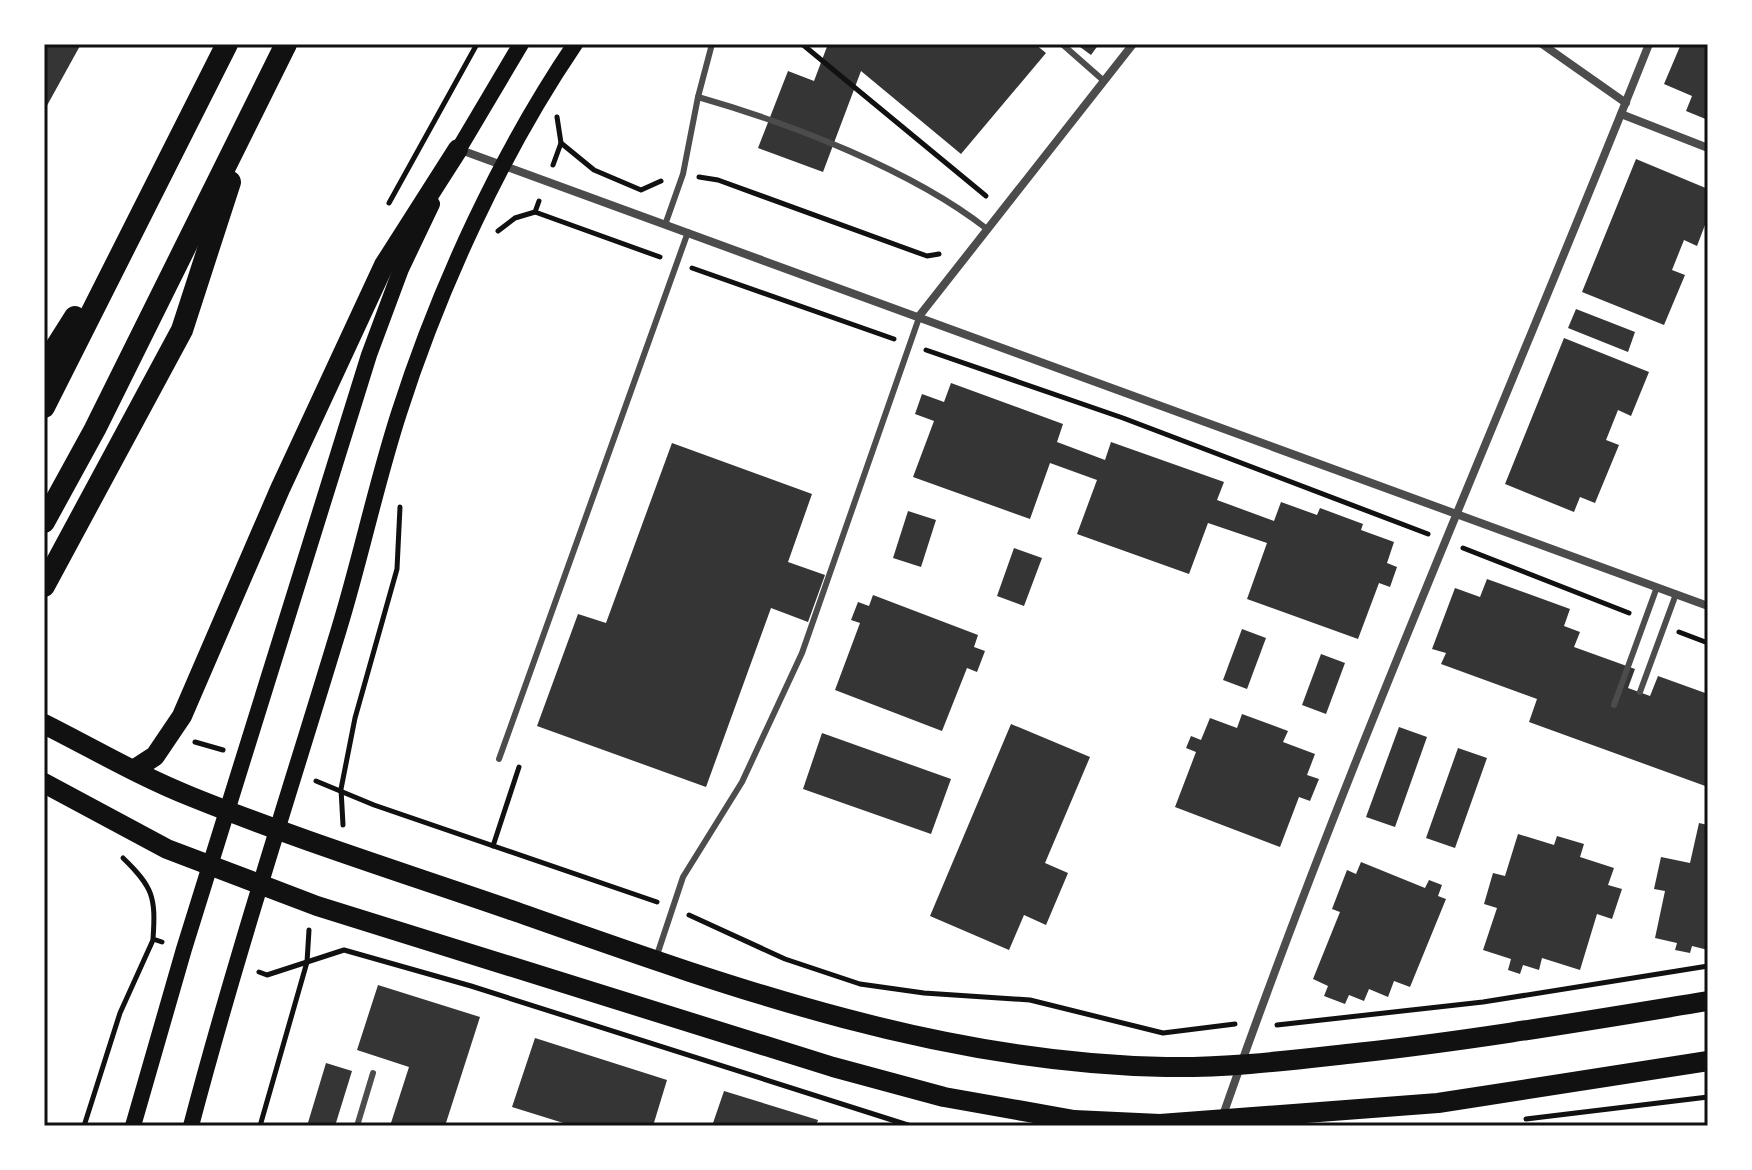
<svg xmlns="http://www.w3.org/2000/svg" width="1752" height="1170" font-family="Bitter,serif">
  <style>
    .building { fill: #353535 }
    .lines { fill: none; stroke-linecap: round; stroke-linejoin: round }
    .path { stroke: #111; stroke-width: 5 }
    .service { stroke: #4c4c4c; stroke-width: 6 }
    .minor { stroke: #4c4c4c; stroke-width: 8 }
    .secondary { stroke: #111; stroke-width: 16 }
    .primary { stroke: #111; stroke-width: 20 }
    .trunk { stroke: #111; stroke-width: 22 }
    .neatline { fill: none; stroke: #111; stroke-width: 3 }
  </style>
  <rect width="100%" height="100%" fill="#fff"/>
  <g class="building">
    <polygon points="44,44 81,44 44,111"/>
    <polygon points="828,44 1035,44 1046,53 961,154 861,71 823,172 758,148 788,71 814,81"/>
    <polygon points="1076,44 1099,44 1091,55"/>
    <polygon points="1681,44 1708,44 1708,120 1686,111 1692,96 1664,84"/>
    <polygon points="1636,159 1708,189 1708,217 1697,246 1684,240 1672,270 1685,275 1664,325 1582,292"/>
    <polygon points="1576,309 1635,332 1628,352 1568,328"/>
    <polygon points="1564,338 1649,372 1631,416 1618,410 1606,440 1619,445 1595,503 1580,497 1574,512 1505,484"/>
    <polygon points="951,383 1063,424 1057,442 1105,460 1111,442 1224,482 1217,500 1274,521 1281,502 1317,515 1320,508 1363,524 1361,530 1394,542 1387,563 1397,567 1390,587 1379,583 1358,639 1247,599 1267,543 1208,523 1189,574 1077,534 1097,480 1050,463 1030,519 913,477 934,421 915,414 922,394 944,402"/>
    <polygon points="672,443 812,494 788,562 825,575 808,622 771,608 706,787 537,726 578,614 606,623"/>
    <polygon points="908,511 936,520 921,567 893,558"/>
    <polygon points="1014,548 1042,558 1024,606 997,596"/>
    <polygon points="1487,579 1570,609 1564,626 1580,632 1574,647 1635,669 1628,688 1650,696 1658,676 1708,694 1708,787 1529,722 1537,699 1441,664 1446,653 1432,649 1455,588 1480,597"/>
    <polygon points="873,595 978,635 974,647 985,651 977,672 967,668 942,731 835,690 860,623 851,620 858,602 869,606"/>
    <polygon points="1242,629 1266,638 1247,689 1223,680"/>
    <polygon points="1321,654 1345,663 1326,714 1302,705"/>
    <polygon points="1242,714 1288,731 1283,742 1315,754 1307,775 1319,779 1310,801 1299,797 1280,847 1175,807 1196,752 1186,748 1191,736 1201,740 1210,718 1237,728"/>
    <polygon points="1011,724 1090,757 1045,863 1068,873 1046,925 1024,915 1009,950 930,916"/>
    <polygon points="1399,727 1427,737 1395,827 1366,817"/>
    <polygon points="822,733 951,779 931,834 803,789"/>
    <polygon points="1458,748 1487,758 1455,848 1426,838"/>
    <polygon points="1699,823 1708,825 1708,950 1692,946 1690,953 1675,950 1677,943 1655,938 1665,891 1654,889 1661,857 1690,863"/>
    <polygon points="1518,834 1554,845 1557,836 1584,844 1580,857 1614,868 1608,885 1622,889 1612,919 1597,914 1580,970 1542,958 1539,970 1523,965 1520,974 1508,970 1511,959 1483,950 1497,908 1484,904 1493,873 1505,876"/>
    <polygon points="1361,862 1425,888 1429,880 1442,885 1438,896 1446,899 1410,987 1394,981 1388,997 1369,989 1364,1001 1349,995 1345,1004 1324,996 1328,986 1313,979 1340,912 1332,909 1347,870 1356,874"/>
    <polygon points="378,985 480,1017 445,1126 390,1126 409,1067 357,1050"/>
    <polygon points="535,1038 667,1080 653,1126 573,1126 512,1107"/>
    <polygon points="326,1063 352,1071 335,1126 307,1126"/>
    <polygon points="724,1091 818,1120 816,1126 712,1126"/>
  </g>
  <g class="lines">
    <g class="path">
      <polyline points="802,44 986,196"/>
      <polyline points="561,143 594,170 641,190 661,181"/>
      <polyline points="553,165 561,143 557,117"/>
      <polyline points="699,177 718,180 927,256 939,254"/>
      <polyline points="389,203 477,44"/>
      <polyline points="535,212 660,257"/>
      <polyline points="498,231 515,218 535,212 539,201"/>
      <polyline points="692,268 894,339"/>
      <polyline points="926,350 1123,418 1428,534"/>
      <polyline points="1463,548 1629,613"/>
      <polyline points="1679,632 1708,643"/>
      <polyline points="195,742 223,750"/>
      <polyline points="316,781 374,805 657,902"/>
      <polyline points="343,825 341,789 355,718 397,569 400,507"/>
      <polyline points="493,846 519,767"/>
      <path d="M123,858c30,29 33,39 30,81l9,3"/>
      <polyline points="689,915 785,959 860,984 924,993 1030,1000 1163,1033 1235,1024"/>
      <polyline points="259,972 267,975 344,950 471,986 911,1126"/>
      <polyline points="1277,1025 1483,1002 1708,966"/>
      <polyline points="1526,1119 1708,1097"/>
      <polyline points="84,1126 120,1013 153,940"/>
      <polyline points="260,1126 307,962 309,930"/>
    </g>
    <g class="service">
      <polyline points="1062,44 1104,81"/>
      <polyline points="698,97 712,44"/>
      <path d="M665,225l18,-51 15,-77c91,26 214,73 289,132"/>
      <polyline points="1640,692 1676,594"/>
      <polyline points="1614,705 1657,587"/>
      <polyline points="499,759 688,232"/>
      <polyline points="656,958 683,877 742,782 802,653 920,315"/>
      <polyline points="357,1126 373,1073"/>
    </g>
    <g class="minor">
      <polyline points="1542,44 1626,103"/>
      <polyline points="1621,114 1708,148"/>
      <polyline points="458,149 1708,606"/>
      <polyline points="920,315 1133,44"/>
      <path d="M1222,1118c127,-364 285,-716 427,-1074"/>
    </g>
    <g class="secondary">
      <polyline points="454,157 521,44"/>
      <polyline points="133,1126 184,949 369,355 401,269 432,204"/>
      <path d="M191,1126c44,-167 98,-332 148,-497 22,-72 37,-145 60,-216 40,-125 102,-260 176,-369"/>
    </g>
    <g class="primary">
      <path d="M44,724c48,24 97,53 148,73 104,42 212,76 319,113 213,75 426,153 655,157 64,1 126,-7 190,-14 118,-13 235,-33 352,-52"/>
      <polyline points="135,769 155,756 182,716 280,489 384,265 458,149"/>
      <polyline points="44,783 167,849 317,906 833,1067 944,1097 1074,1120 1160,1124 1438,1103 1708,1061"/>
    </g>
    <g class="trunk">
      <polyline points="44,366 75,317"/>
      <polyline points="44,407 227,44"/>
      <polyline points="44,522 95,429 286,44"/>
      <polyline points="44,586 182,330 230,182"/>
    </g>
  </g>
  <rect width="1752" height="1170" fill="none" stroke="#ffffff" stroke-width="92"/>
  <rect x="46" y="46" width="1660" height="1078" class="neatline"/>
</svg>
